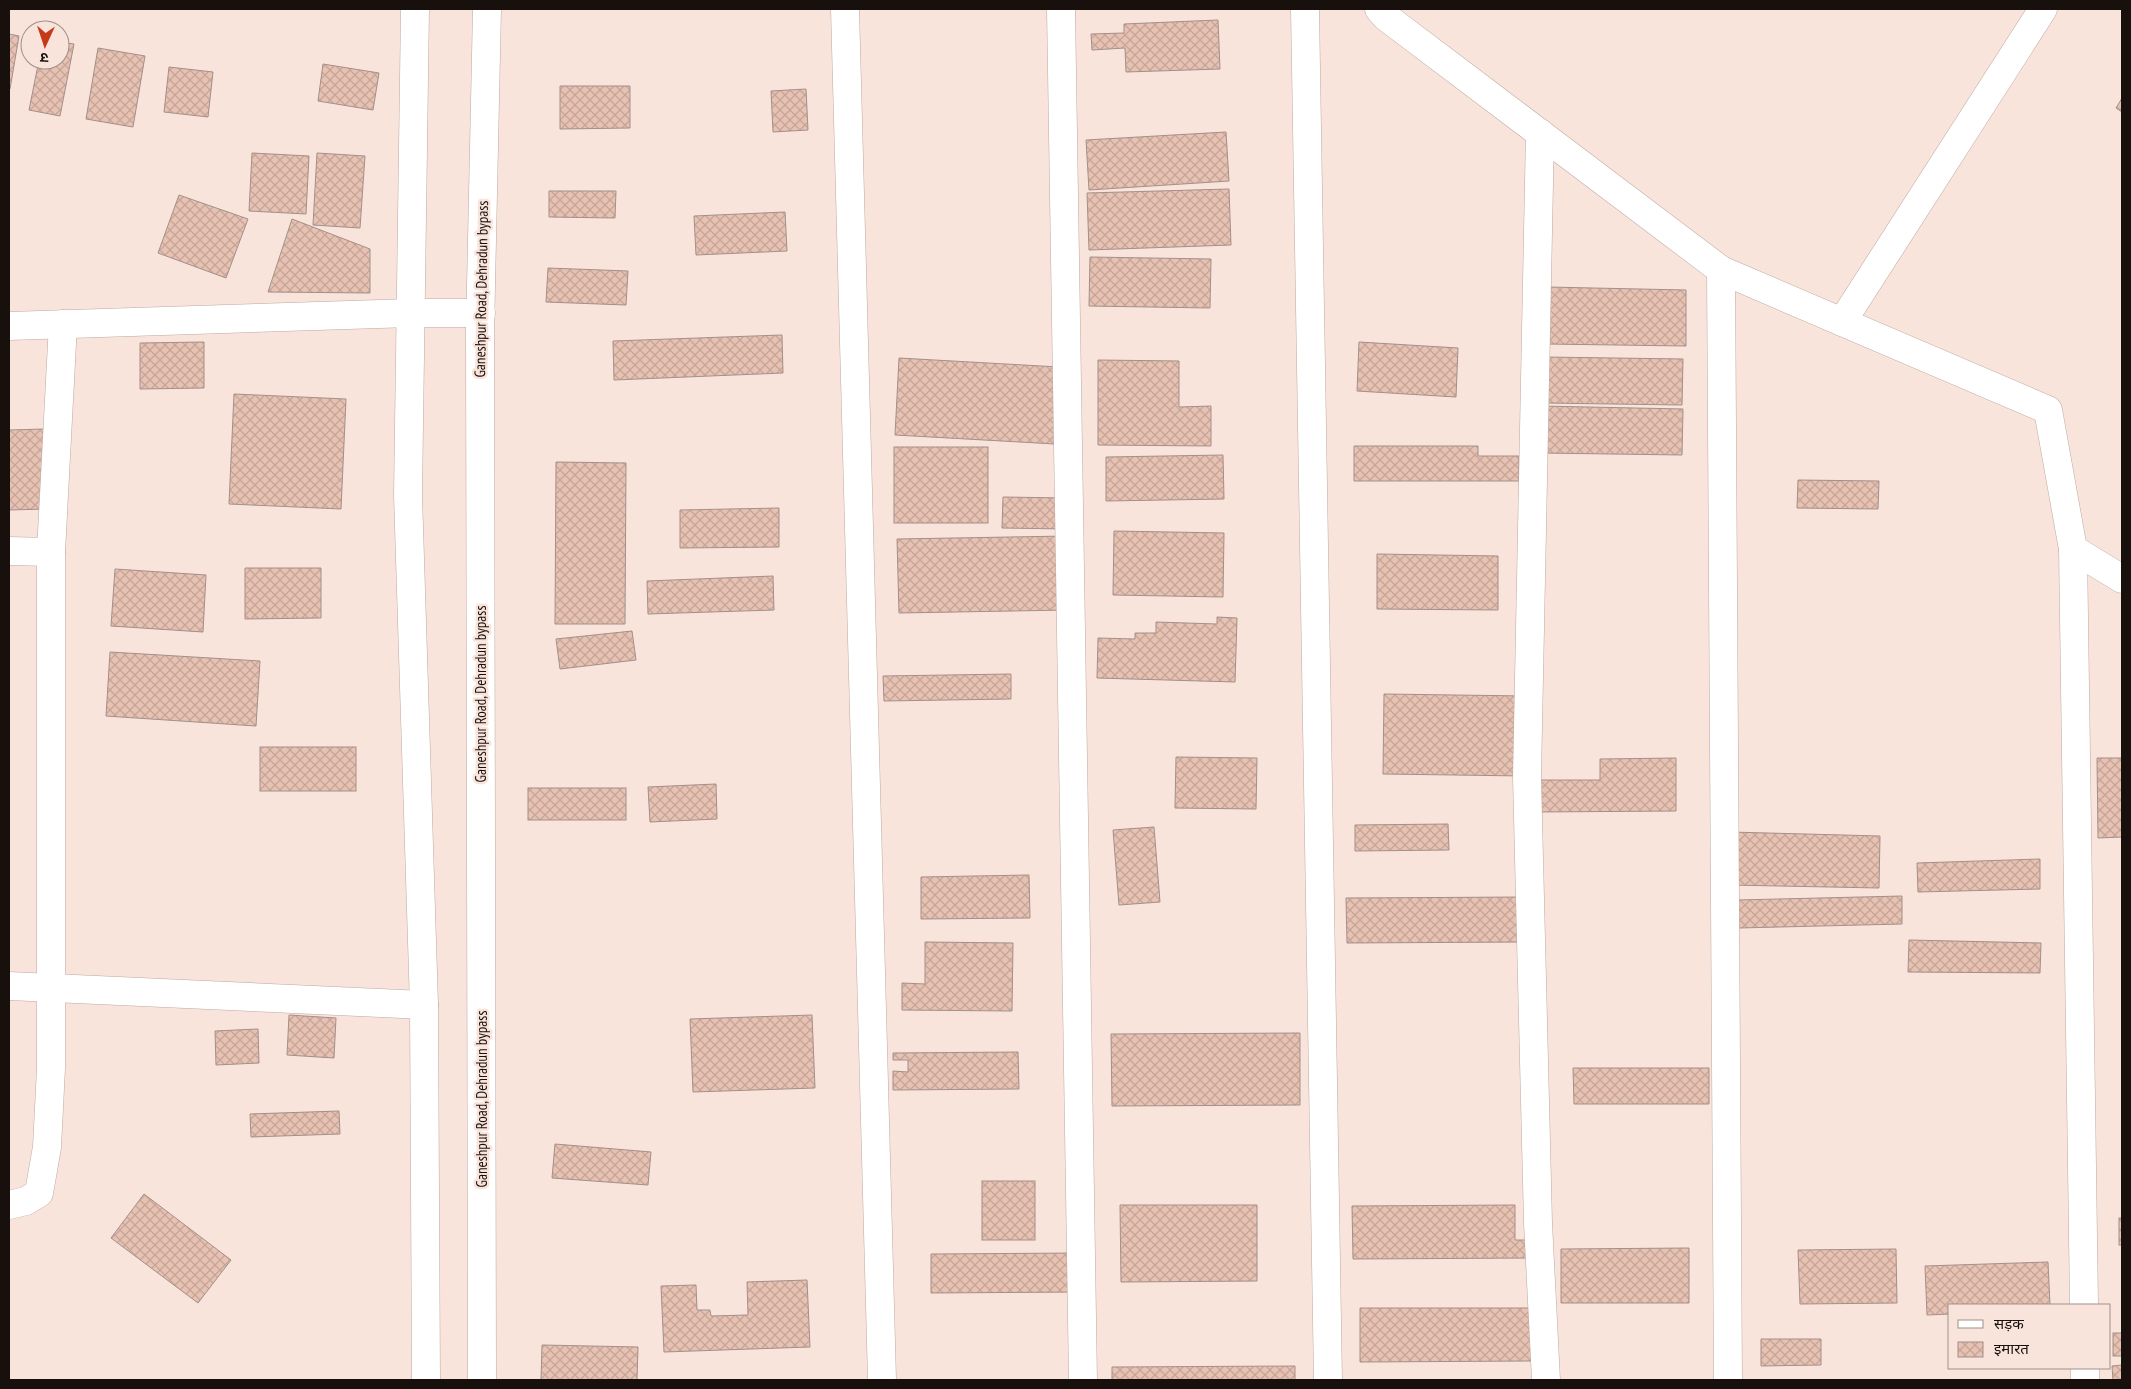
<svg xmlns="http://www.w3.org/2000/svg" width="2131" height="1389" font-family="'PT Sans Narrow','Noto Sans Devanagari',sans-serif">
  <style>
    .building { fill: url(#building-cross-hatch); stroke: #a39089 }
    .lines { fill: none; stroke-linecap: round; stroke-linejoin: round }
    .minor-casing { stroke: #bda9a1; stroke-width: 29 }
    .major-casing { stroke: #bda9a1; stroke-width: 29 }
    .minor { stroke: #fff; stroke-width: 28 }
    .major { stroke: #fff; stroke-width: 28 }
    .labels { text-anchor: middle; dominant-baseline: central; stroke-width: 5; stroke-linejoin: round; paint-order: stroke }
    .street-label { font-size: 15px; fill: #17100d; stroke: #f9e4dc }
  </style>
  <defs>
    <pattern id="building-cross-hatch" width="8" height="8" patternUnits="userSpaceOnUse" patternTransform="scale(1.25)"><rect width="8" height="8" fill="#e7c1b2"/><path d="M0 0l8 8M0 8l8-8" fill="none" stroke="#c5a598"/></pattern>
  </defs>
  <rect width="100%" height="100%" fill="#f9e4dc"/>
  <g class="building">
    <polygon points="1218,20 1220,69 1126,72 1125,48 1092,50 1091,34 1124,33 1124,24"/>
    <polygon points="9,34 19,36 10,89 9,88"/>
    <polygon points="60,42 74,44 60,116 29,110 39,60 60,60"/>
    <polygon points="98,48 145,56 133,127 86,119"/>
    <polygon points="323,64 379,73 373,110 318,101"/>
    <polygon points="169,67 213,72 208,117 164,112"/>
    <polygon points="560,86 630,86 630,128 560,129"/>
    <polygon points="806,89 808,130 773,132 771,91"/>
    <polygon points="2122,98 2122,112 2116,108"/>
    <polygon points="1226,132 1229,181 1089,190 1086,140"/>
    <polygon points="252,153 309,156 306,214 249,211"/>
    <polygon points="317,153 365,156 360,228 313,225"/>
    <polygon points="1229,189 1231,245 1089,250 1087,193"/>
    <polygon points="549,191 616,191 615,218 549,217"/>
    <polygon points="179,195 248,219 226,278 158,253"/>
    <polygon points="785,212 787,251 696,255 694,216"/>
    <polygon points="292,219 370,249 370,293 268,292"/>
    <polygon points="1090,257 1211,259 1210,308 1089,306"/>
    <polygon points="548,268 628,271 626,305 546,302"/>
    <polygon points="1547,287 1686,290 1686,346 1546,344"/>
    <polygon points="782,335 783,373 614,380 613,341"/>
    <polygon points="204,342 204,388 140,389 140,343"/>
    <polygon points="1359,342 1458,348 1456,397 1357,391"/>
    <polygon points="1544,357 1683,359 1682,405 1543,403"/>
    <polygon points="899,358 1059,367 1055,444 895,435"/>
    <polygon points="1098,360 1179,361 1179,407 1211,406 1211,446 1098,445"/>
    <polygon points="234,394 346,399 341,509 229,504"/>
    <polygon points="1541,406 1683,409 1682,455 1540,453"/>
    <polygon points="44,429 46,509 9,510 9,430"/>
    <polygon points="1354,446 1478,446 1478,456 1519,456 1519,481 1354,481"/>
    <rect x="894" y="447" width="94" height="76"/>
    <polygon points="1223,455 1224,499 1106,501 1106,457"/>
    <polygon points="556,462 626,463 625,624 555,624"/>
    <polygon points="1798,480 1879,481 1878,509 1797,508"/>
    <polygon points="1003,497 1066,498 1066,529 1002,528"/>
    <polygon points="779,508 779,547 680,548 680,510"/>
    <polygon points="1114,531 1224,533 1223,597 1113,595"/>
    <polygon points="1067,536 1068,610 899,613 897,539"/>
    <polygon points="1377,554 1498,556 1498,610 1377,609"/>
    <polygon points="245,568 321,568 321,618 245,619"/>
    <polygon points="115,569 206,575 203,632 111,626"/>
    <polygon points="773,576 774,610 648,614 647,581"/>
    <polygon points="1217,617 1237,618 1235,682 1097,678 1098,638 1135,639 1135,633 1156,633 1156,622 1217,624"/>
    <polygon points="632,631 636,660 560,669 556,639"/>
    <polygon points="110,652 260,661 256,726 106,716"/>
    <polygon points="1011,674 1011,699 884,701 883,676"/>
    <polygon points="1384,694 1525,696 1524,776 1383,774"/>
    <rect x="260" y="747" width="96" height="44"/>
    <polygon points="1176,757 1257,758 1256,809 1175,808"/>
    <polygon points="1676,758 1676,811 1535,812 1535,780 1600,780 1600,759"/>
    <polygon points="2097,758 2122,758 2122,837 2098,838"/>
    <polygon points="716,784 717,819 650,822 648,787"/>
    <rect x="528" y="788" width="98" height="32"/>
    <polygon points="1448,824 1449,850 1355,851 1355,825"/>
    <polygon points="1154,827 1160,902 1119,905 1113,830"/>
    <polygon points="1730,832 1880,836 1879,888 1729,885"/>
    <polygon points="2040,859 2040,889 1918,892 1917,863"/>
    <polygon points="1029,875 1030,918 921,919 921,877"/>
    <polygon points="1902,896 1902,924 1739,928 1738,900"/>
    <polygon points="1524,897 1524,942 1347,943 1346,898"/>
    <polygon points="1909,940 2041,943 2040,973 1908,972"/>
    <polygon points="925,942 1013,943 1012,1011 902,1010 902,983 925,984"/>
    <polygon points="289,1015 336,1018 334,1058 287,1055"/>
    <polygon points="812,1015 815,1088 693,1092 690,1019"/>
    <polygon points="258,1029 259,1063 216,1065 215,1031"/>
    <polygon points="1300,1033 1300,1105 1112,1106 1111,1034"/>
    <polygon points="1018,1052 1019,1089 893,1090 893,1071 908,1072 908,1060 893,1060 893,1053"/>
    <polygon points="1573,1068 1709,1068 1709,1104 1574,1104"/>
    <polygon points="339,1111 340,1134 251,1137 250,1114"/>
    <polygon points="555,1144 651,1152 648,1185 552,1178"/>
    <rect x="982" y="1181" width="53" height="59"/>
    <polygon points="144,1194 231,1260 198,1303 111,1238"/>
    <polygon points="1120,1205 1257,1205 1257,1281 1121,1282"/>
    <polygon points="1515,1205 1515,1240 1535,1240 1535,1258 1353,1259 1352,1206"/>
    <rect x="2119" y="1218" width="3" height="27"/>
    <polygon points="1689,1248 1689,1303 1561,1303 1561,1249"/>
    <polygon points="1896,1249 1897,1303 1800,1304 1798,1250"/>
    <polygon points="1079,1253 1079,1292 931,1293 931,1254"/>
    <polygon points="2048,1262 2050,1305 1950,1305 1950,1314 1927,1315 1925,1266"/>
    <polygon points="807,1280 810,1347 664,1352 661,1286 696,1285 697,1310 710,1310 711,1316 748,1315 747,1282"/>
    <polygon points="1360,1308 1532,1308 1532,1361 1360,1362"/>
    <rect x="2113" y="1333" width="9" height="23"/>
    <polygon points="1761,1339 1821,1339 1821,1365 1761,1366"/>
    <polygon points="542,1345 638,1347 637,1380 541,1380"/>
    <polygon points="2122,1365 2122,1380 2113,1380 2112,1366"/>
    <polygon points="1295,1366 1295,1380 1112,1380 1112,1367"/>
  </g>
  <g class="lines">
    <g class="minor-casing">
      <g id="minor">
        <polyline points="845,9 882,1380"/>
        <polyline points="1061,9 1083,1380"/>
        <polyline points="1305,9 1328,1380"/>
        <polyline points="1379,9 1386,17 1721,270 2048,410 2073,549 2122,579"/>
        <polyline points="1540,133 1527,777 1538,1223 1546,1380"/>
        <polyline points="1721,270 1728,1380"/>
        <polyline points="1842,322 2043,9"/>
        <polyline points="9,326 411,313 481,313"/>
        <polyline points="2073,549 2084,1305"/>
        <polyline points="9,551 51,552"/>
        <polyline points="9,986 424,1005"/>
        <polyline points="9,1205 26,1201 39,1193 47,1147 51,1068 51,552 63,324"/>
        <polyline points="2085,1368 2085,1380"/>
      </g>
    </g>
    <g class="major-casing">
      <g id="major">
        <polyline points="415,9 408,495 424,1005 426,1380"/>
        <polyline points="482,1380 480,332 487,9"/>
      </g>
    </g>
    <use href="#minor" class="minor"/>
    <use href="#major" class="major"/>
  </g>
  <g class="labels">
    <g class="street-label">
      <text transform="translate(481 289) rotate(-89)">Ganeshpur Road, Dehradun bypass</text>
      <text transform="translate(480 694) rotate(-90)">Ganeshpur Road, Dehradun bypass</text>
      <text transform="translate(481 1099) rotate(-90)">Ganeshpur Road, Dehradun bypass</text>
    </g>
  </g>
  <rect width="2131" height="1389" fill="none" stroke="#17100d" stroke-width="20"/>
  <rect x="1948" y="1304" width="162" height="65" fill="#f9e4dc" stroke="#9f8f89"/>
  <rect x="1958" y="1320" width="25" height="8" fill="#ffffff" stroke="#9f8f89"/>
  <text x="1994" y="1329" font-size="15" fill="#17100d">सड़क</text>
  <rect x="1958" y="1342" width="25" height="15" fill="url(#building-cross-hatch)" stroke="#9f8f89"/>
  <text x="1994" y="1354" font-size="15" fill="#17100d">इमारत</text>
  <g transform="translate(45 45) rotate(183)"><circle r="24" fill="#f9e4dc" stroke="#9f8f89"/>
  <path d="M0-4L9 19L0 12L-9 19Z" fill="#c53b1a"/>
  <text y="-8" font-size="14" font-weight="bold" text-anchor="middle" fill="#17100d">उ</text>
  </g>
</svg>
